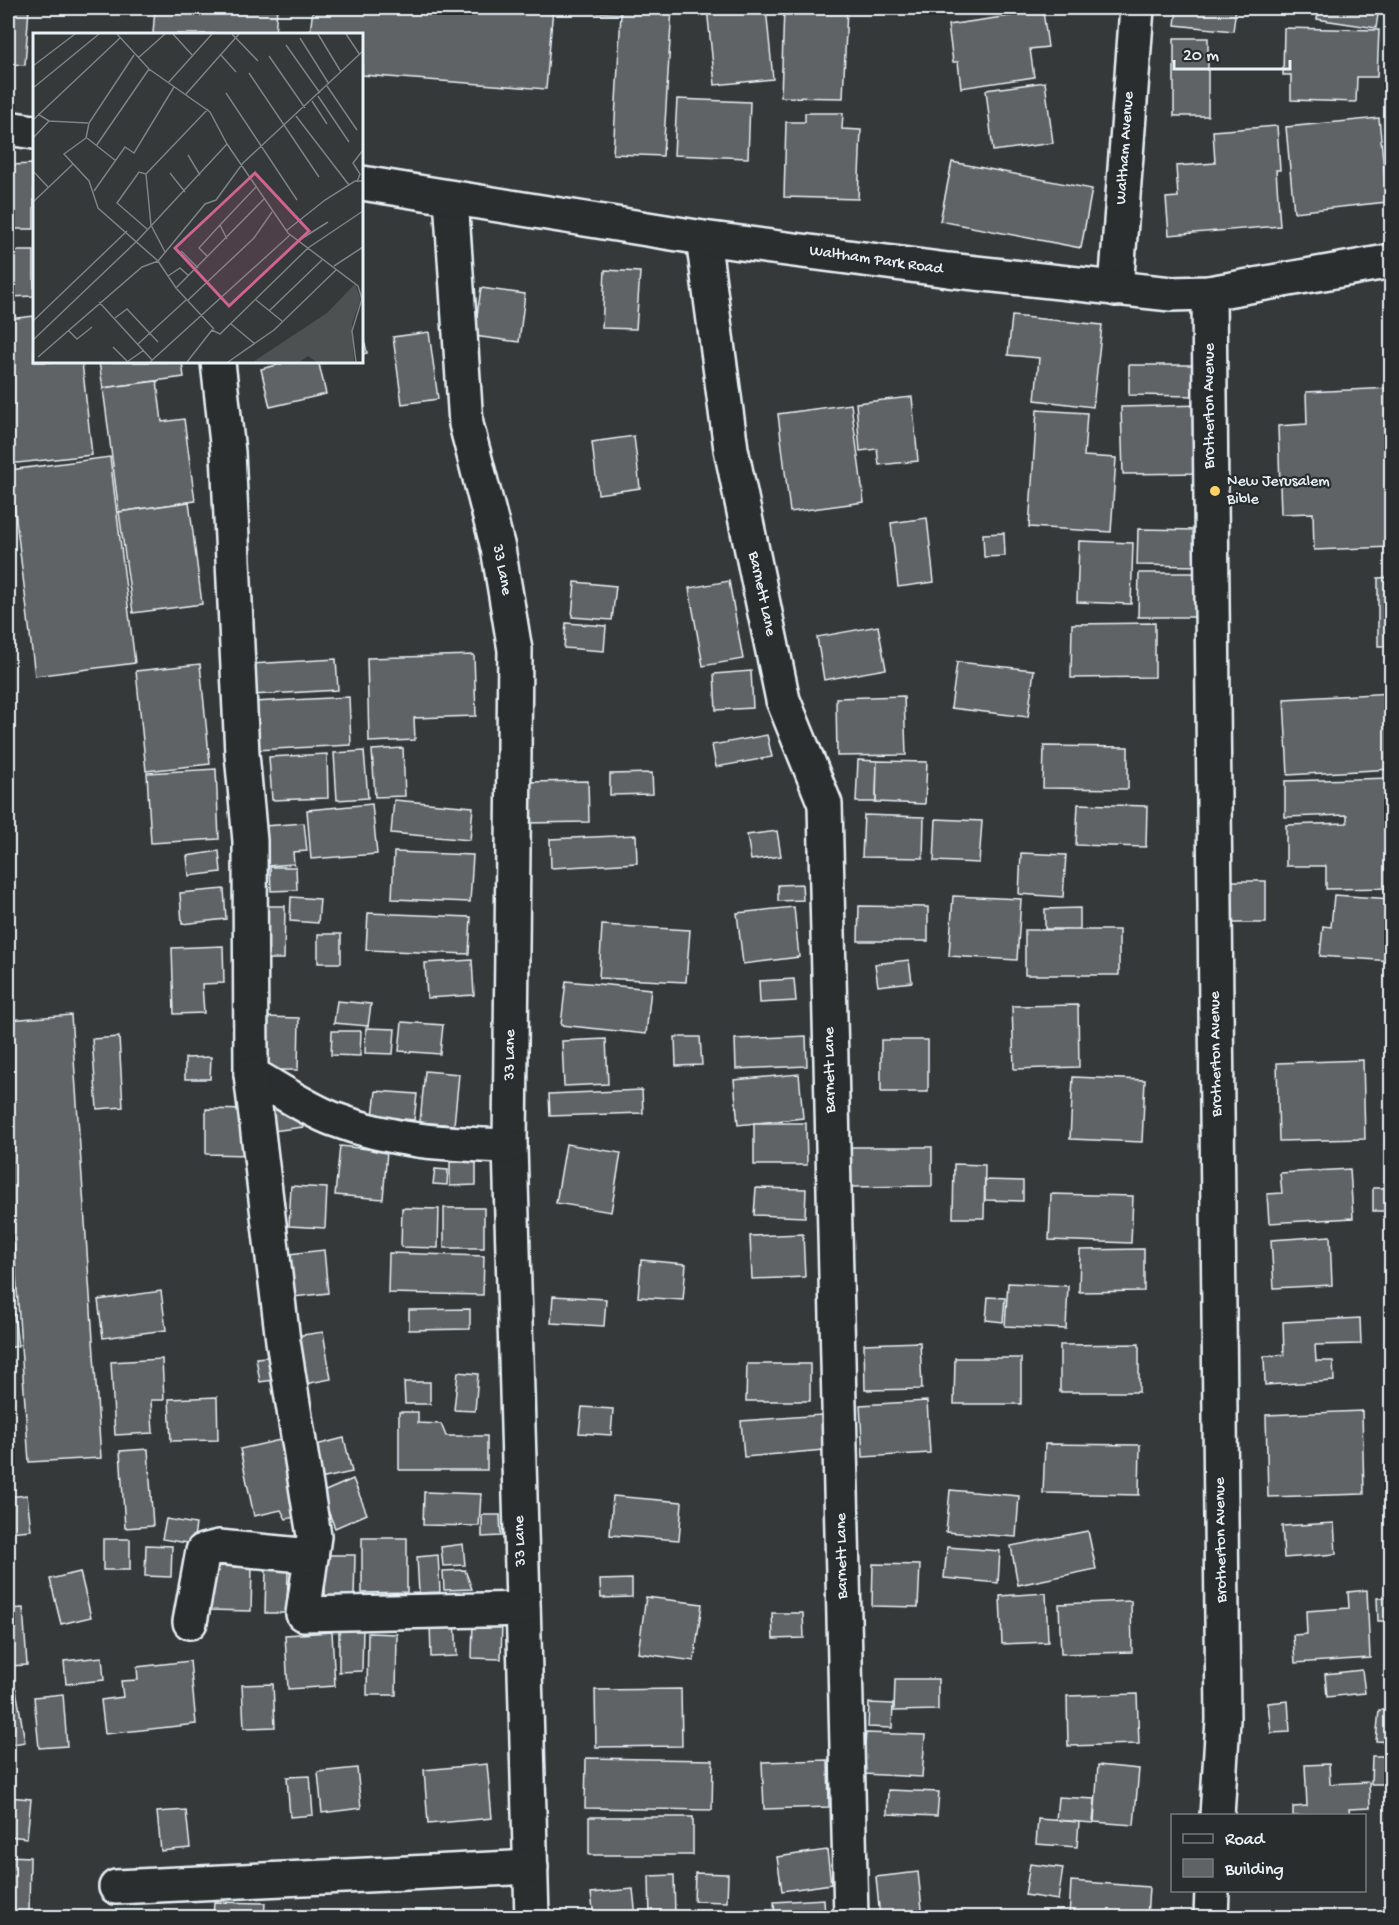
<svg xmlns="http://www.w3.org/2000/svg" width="1399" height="1925" font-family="'Gochi Hand',sans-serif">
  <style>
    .building { fill: #5f6365; stroke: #e8f1f8; stroke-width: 1.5 }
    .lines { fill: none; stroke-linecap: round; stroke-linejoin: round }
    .minor-casing { stroke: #e8f1f8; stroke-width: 38 }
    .major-casing { stroke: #e8f1f8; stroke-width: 38 }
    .minor { stroke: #2a2d2e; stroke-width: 33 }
    .major { stroke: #2a2d2e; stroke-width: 33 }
    .poi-dot { fill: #ffd166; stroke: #2a2d2e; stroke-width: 2 }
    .labels { text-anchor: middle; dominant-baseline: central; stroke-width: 4.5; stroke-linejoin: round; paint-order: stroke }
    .street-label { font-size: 16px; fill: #e8f1f8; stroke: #2a2d2e }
    .poi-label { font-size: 16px; fill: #e8f1f8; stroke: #2a2d2e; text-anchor: start }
    .inset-road { fill: none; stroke: #7d8386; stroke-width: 1.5 }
    .view { fill: #cf6492; fill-opacity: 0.15; stroke: #cf6492; stroke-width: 3 }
    .inset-edge { fill: none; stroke: #e8f1f8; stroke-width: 3 }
  </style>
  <rect width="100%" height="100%" fill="#35393a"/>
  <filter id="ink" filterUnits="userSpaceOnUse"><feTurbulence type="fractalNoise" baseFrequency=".0167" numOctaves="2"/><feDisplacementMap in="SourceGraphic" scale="12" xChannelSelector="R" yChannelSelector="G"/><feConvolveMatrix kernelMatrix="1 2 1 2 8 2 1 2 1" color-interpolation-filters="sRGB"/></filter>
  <g filter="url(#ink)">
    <g class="building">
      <polygon points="8,8 29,8 25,65 8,64"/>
      <polygon points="155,8 277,8 275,34 153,34"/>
      <polygon points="313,8 553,8 546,89 362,75 362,34 310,34"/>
      <polygon points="567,8 672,8 663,156 613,154 621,14 567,11"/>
      <polygon points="707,8 766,8 773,79 715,85"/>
      <polygon points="784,8 847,8 843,98 781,97"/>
      <polygon points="1177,8 1236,8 1233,31 1175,25"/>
      <polygon points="1319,8 1379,8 1376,28 1317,19"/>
      <polygon points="1043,11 1048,47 1030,49 1034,77 961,88 958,62 953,62 948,25"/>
      <polygon points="1284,28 1379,30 1377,77 1357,77 1356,102 1291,100 1291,75 1283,75"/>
      <rect x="1174" y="38" width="34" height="78"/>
      <polygon points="1045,82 1053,143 993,151 986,90"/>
      <polygon points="677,99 750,102 748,158 674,155"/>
      <polygon points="805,113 843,113 842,129 861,130 858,199 784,197 786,122 805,122"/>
      <polygon points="1379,118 1387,202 1294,212 1286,127"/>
      <polygon points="1277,126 1280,170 1276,170 1280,226 1169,235 1166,198 1178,197 1176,166 1215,163 1213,131"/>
      <polygon points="952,162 1092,189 1081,248 940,221"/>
      <polygon points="34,164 34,229 8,229 8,165"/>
      <polygon points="8,251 34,251 34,296 8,297"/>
      <polygon points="605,270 640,272 636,329 602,328"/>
      <polygon points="481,288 525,294 519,342 474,336"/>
      <polygon points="34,316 34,362 82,362 92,455 8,464 8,319"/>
      <polygon points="1012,316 1102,325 1093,407 1035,400 1039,358 1008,355"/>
      <polygon points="362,330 367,353 362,354"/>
      <polygon points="429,332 438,399 402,404 393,337"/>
      <polygon points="99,362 182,362 184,377 103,388"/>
      <polygon points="280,362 329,362 319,364 326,394 270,407 261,369 281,364"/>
      <polygon points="1129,365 1200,365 1199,396 1129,395"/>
      <polygon points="157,381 162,422 184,419 195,501 119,512 103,388"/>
      <polygon points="1392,388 1392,547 1314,550 1313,513 1281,514 1278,426 1307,424 1306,392"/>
      <polygon points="912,397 918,461 879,465 877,449 860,451 856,403"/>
      <polygon points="851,404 864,502 790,512 778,414"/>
      <polygon points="1203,405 1204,473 1123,474 1121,407"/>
      <polygon points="1037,410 1087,413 1084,456 1116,458 1111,532 1029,527"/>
      <polygon points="634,436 640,488 598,494 592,442"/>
      <polygon points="110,457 135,663 35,676 10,470"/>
      <polygon points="189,502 202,604 133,613 119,512"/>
      <polygon points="927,518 934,582 898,587 891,523"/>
      <polygon points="1138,529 1200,530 1199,566 1137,565"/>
      <polygon points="1004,533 1005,556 984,557 983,534"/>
      <polygon points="1079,541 1133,543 1131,604 1077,602"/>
      <polygon points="1139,573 1201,573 1201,617 1138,617"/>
      <polygon points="1392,577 1392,646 1378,646 1378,578"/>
      <polygon points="729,581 743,659 703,666 689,588"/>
      <polygon points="575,582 616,586 612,620 572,617"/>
      <polygon points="566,623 606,626 604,651 564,648"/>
      <polygon points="1155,623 1155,677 1071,678 1072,624"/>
      <polygon points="878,626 886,669 824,680 817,637"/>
      <polygon points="474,655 476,716 414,718 415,740 369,742 367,658"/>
      <polygon points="336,659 338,690 252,695 251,664"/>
      <polygon points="957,662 1034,670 1028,717 951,708"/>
      <polygon points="200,664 210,764 146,771 136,671"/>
      <polygon points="751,671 753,708 716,710 714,674"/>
      <polygon points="1392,693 1392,769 1288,775 1284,699"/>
      <polygon points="904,696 906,755 837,756 836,698"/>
      <polygon points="349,697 351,745 255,750 253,702"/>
      <polygon points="767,735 772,757 716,767 712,745"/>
      <polygon points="1044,746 1128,747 1128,789 1043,788"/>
      <polygon points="403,748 405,796 375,797 372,750"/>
      <polygon points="364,751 368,798 337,800 334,753"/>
      <polygon points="327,754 328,798 272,800 269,757"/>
      <polygon points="858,760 877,761 876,802 856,802"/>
      <polygon points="877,761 927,762 925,804 876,802"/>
      <polygon points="216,769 219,839 151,843 147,773"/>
      <polygon points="652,773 653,794 610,795 610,774"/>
      <polygon points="1392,778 1392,888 1326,889 1326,866 1286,866 1286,825 1347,823 1347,815 1285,817 1285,781"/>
      <polygon points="588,781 589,822 527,823 527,782"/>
      <polygon points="394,800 473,807 470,840 391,833"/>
      <polygon points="372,804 377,854 311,859 307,810"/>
      <polygon points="1078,804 1147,806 1146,847 1076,845"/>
      <polygon points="864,815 924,817 923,858 862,857"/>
      <polygon points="936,819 982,821 979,863 934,861"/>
      <polygon points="304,823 307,851 293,852 294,864 267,866 264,826"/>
      <polygon points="777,831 781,856 751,860 747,835"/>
      <polygon points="636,835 637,863 551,868 550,839"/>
      <polygon points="219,851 221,872 189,876 187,856"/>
      <polygon points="394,852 473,855 470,902 392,899"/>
      <polygon points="1021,853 1066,855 1063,897 1019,894"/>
      <polygon points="270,867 296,867 297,890 271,891"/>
      <rect x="1229" y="881" width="37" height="42"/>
      <polygon points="802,884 803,900 778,901 778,885"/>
      <polygon points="224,889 226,919 182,924 180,893"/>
      <polygon points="1334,895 1392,899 1392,961 1320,956 1323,926 1331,927"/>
      <polygon points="953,896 1021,899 1017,960 949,956"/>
      <polygon points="291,897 320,899 318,923 290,921"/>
      <polygon points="254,906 285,906 284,959 254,959"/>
      <polygon points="859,906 928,907 928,941 858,941"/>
      <polygon points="794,907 799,957 743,964 737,913"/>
      <polygon points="1080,908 1080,929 1045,929 1045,909"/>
      <polygon points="368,913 471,917 469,954 366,950"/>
      <polygon points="602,925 690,930 686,982 599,978"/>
      <rect x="1025" y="930" width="94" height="45"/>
      <rect x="318" y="934" width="23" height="29"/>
      <polygon points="223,946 224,983 202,984 204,1013 174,1014 172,948"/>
      <polygon points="472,960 474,995 427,998 425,963"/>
      <polygon points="909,960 912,982 878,986 875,964"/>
      <polygon points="794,979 796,1001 760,1003 759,981"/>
      <polygon points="566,981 651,989 646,1034 561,1025"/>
      <polygon points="337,1001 371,1004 368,1026 334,1023"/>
      <polygon points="1078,1005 1079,1067 1014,1069 1012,1006"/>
      <polygon points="71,1015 101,1458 29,1462 8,1158 8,1020"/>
      <polygon points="264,1017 299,1018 298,1070 262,1070"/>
      <polygon points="402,1022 443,1025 440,1054 399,1051"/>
      <polygon points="366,1028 395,1029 393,1054 365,1053"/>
      <polygon points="332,1031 361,1031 360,1056 331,1055"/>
      <polygon points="806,1036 807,1066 736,1069 735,1039"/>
      <polygon points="119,1037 123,1107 97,1109 92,1039"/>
      <polygon points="675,1037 700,1037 702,1065 676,1066"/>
      <polygon points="606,1039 608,1084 564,1086 562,1041"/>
      <rect x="881" y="1040" width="47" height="52"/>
      <polygon points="211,1057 210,1079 185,1079 185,1058"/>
      <polygon points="1363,1060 1365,1139 1279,1141 1277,1063"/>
      <polygon points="425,1071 459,1074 454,1125 420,1122"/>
      <polygon points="799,1074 803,1118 738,1125 734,1080"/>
      <polygon points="1073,1077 1145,1080 1142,1142 1070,1139"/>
      <polygon points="642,1090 643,1113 550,1116 549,1094"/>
      <polygon points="376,1091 417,1094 414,1120 373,1116"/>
      <polygon points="299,1101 303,1127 273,1131 270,1104"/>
      <polygon points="206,1109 249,1110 248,1155 206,1154"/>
      <polygon points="754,1123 806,1123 807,1165 754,1165"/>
      <polygon points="566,1144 621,1153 611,1212 556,1203"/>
      <polygon points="340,1146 387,1151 383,1199 335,1195"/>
      <polygon points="846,1147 932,1147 932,1186 846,1187"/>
      <polygon points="450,1162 476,1162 476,1185 450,1186"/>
      <polygon points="954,1164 985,1165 984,1218 953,1218"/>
      <polygon points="435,1169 448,1170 447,1185 433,1184"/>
      <polygon points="1350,1169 1353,1218 1269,1223 1267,1194 1282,1193 1280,1173"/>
      <polygon points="985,1180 1023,1181 1023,1201 985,1200"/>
      <polygon points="291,1186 327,1188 325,1228 289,1226"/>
      <polygon points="756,1188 806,1189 805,1217 754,1215"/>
      <rect x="1373" y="1188" width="19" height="23"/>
      <polygon points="1051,1194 1133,1196 1131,1243 1049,1240"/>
      <polygon points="402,1208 439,1209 438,1248 401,1247"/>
      <rect x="444" y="1208" width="40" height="40"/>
      <polygon points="803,1234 805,1277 752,1279 750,1236"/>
      <polygon points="1330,1236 1332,1285 1274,1288 1271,1240"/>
      <polygon points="1144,1249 1144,1291 1079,1292 1080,1250"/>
      <polygon points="324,1250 328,1293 285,1298 280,1255"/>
      <polygon points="389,1253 484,1256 483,1295 388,1293"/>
      <polygon points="641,1260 686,1264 683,1300 638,1297"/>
      <polygon points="1008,1283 1068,1286 1066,1329 1005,1326"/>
      <polygon points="8,1290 11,1290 18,1346 8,1348"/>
      <polygon points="161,1291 166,1330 103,1338 98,1300"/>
      <polygon points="553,1296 606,1299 604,1326 551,1323"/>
      <polygon points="988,1297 1005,1298 1003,1322 986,1320"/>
      <polygon points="470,1309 470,1329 409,1330 409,1310"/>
      <polygon points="1360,1318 1361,1344 1315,1345 1316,1361 1333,1361 1334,1381 1265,1385 1264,1356 1284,1355 1283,1322"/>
      <polygon points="323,1332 331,1379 304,1384 296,1336"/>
      <polygon points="920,1342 922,1389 865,1390 864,1344"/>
      <polygon points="1139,1344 1139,1392 1060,1392 1060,1345"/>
      <polygon points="277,1356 280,1379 260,1382 256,1358"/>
      <polygon points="955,1358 1021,1358 1021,1404 954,1404"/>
      <polygon points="162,1359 164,1400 151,1400 153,1433 115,1435 111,1362"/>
      <polygon points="747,1364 810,1364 810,1401 746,1401"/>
      <polygon points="458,1372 478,1374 475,1411 454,1410"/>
      <polygon points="404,1382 430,1382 430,1404 405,1404"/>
      <polygon points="217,1397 218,1440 171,1441 169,1399"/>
      <polygon points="927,1401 930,1453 863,1457 860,1405"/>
      <polygon points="582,1407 613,1409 611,1435 579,1433"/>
      <polygon points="1362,1411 1364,1494 1268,1497 1266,1415"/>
      <polygon points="399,1412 418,1412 418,1423 441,1424 446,1436 487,1436 487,1470 399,1470"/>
      <polygon points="821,1415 824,1450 744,1457 741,1421"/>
      <polygon points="289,1438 305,1515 286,1519 281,1510 254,1516 240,1449"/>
      <polygon points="344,1438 352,1472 320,1479 312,1446"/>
      <polygon points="1045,1444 1140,1445 1139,1495 1043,1493"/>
      <polygon points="148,1449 153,1526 125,1528 120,1451"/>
      <polygon points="353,1479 367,1514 335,1528 321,1493"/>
      <polygon points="950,1490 1019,1496 1016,1537 946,1532"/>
      <polygon points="424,1492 481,1494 479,1526 423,1525"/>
      <polygon points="27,1495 31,1530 8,1532 8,1497"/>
      <polygon points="613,1496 682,1502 679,1540 610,1535"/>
      <polygon points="482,1515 500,1515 501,1536 482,1537"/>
      <polygon points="166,1519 196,1524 193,1544 162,1539"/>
      <polygon points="1334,1523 1336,1554 1284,1558 1282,1526"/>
      <polygon points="1088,1531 1096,1569 1018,1585 1011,1546"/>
      <polygon points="362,1538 407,1538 407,1592 362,1593"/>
      <rect x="103" y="1539" width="27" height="31"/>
      <polygon points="463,1544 465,1565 443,1566 441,1547"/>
      <polygon points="146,1545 172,1546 171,1577 145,1576"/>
      <polygon points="947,1547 1000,1551 998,1583 944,1578"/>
      <polygon points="325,1555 355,1555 354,1598 325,1598"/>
      <polygon points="438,1555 440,1592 419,1593 417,1557"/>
      <polygon points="873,1564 920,1565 918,1607 872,1606"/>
      <polygon points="210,1566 252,1567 251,1611 208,1610"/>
      <polygon points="266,1569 288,1570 287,1613 265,1613"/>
      <polygon points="465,1570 472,1589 444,1590 443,1571"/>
      <polygon points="80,1572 91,1617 61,1624 50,1579"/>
      <polygon points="632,1579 632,1597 601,1598 600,1580"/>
      <polygon points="1367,1590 1370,1658 1295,1663 1293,1635 1307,1634 1306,1611 1349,1608 1348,1592"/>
      <polygon points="1046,1593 1048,1642 1002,1644 1000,1596"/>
      <polygon points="646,1597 702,1604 694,1661 638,1653"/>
      <polygon points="1392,1597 1392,1621 1378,1621 1377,1598"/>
      <polygon points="1131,1601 1132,1652 1061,1654 1059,1604"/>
      <polygon points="23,1608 27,1665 8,1666 8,1609"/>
      <polygon points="772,1613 803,1613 804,1638 773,1639"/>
      <polygon points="455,1620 457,1656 431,1657 430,1621"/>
      <polygon points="473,1620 502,1621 501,1659 472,1658"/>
      <polygon points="339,1626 363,1626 362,1671 339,1672"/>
      <polygon points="332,1632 335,1686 288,1689 285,1635"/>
      <polygon points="368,1633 397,1634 396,1695 367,1695"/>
      <polygon points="102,1657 104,1680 66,1684 64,1661"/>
      <polygon points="190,1661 196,1724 105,1734 101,1700 123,1697 121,1681 138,1680 137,1667"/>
      <polygon points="1362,1670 1365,1693 1327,1697 1325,1674"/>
      <polygon points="895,1679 938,1679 938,1710 894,1711"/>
      <polygon points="273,1684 275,1727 244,1728 242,1685"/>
      <polygon points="16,1689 25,1742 8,1745 8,1690"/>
      <polygon points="681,1689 682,1746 596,1747 595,1690"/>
      <polygon points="63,1694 67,1746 39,1748 34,1697"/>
      <polygon points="1137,1694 1139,1744 1068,1746 1067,1696"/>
      <polygon points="1288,1701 1290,1732 1271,1733 1268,1703"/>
      <polygon points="869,1703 893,1704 892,1728 868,1727"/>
      <polygon points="1379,1710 1392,1710 1392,1742 1376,1741"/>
      <polygon points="866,1733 925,1735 922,1777 863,1774"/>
      <polygon points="1372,1756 1392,1756 1392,1784 1371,1784"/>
      <polygon points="586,1758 713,1760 712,1810 585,1808"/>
      <polygon points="828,1760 829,1807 764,1809 762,1762"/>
      <polygon points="487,1764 492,1818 428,1824 424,1770"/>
      <polygon points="1329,1764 1330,1784 1369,1782 1370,1808 1349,1809 1350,1816 1293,1816 1293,1807 1307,1806 1305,1765"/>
      <polygon points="1098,1765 1139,1769 1134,1825 1094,1822"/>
      <polygon points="357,1768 361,1808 322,1813 318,1772"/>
      <polygon points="310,1776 313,1815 290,1817 287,1777"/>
      <polygon points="888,1790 939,1792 937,1816 887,1814"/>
      <polygon points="8,1797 31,1799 27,1838 8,1836"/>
      <polygon points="1058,1797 1095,1799 1093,1823 1056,1820"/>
      <polygon points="186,1810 190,1848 161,1851 157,1812"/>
      <rect x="589" y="1817" width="104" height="38"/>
      <polygon points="1038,1819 1079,1822 1077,1847 1036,1844"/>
      <polygon points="827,1850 831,1884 782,1891 777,1857"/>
      <polygon points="8,1856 30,1857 29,1913 8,1913"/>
      <polygon points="1030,1864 1063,1868 1058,1900 1025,1895"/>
      <polygon points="918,1872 923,1918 880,1918 876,1877"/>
      <polygon points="695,1873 728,1874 727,1902 694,1901"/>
      <polygon points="674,1875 675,1918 650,1918 649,1876"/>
      <polygon points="1071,1881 1149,1887 1147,1918 1069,1918"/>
      <polygon points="633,1889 636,1918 594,1918 591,1893"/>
      <polygon points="824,1899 825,1918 775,1918 774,1902"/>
      <polygon points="214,1902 265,1903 264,1918 213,1918"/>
    </g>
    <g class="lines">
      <g class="minor-casing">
        <g id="minor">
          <polyline points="451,198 466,424 498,548 515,650 510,1146 532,1918"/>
          <polyline points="703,238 731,449 783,700 825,804 851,1918"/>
          <polyline points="1116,289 1137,8"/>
          <polyline points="1209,293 1223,1720 1217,1816"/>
          <path d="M218,362l10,90 14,302 8,87 1,233c27,15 54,34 82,45 61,23 113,25 177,27"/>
          <polyline points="251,1074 283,1341 314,1536 303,1614 523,1609"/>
          <polyline points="190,1622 203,1551 219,1547 311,1556"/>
          <polyline points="116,1887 531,1867"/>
          <polyline points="1211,1918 1212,1890"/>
        </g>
      </g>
      <g class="major-casing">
        <g id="major">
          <polyline points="8,128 34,132"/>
          <polyline points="362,183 703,238 948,270 1171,294 1209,293 1392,261"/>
        </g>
      </g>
      <use href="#minor" class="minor"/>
      <use href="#major" class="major"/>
    </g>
  </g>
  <circle class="poi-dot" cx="1215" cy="491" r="6"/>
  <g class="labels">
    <g class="street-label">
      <text transform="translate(1126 148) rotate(-86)">Waltham Avenue</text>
      <text transform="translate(876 261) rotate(8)">Waltham Park Road</text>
      <text transform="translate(1210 406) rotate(-90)">Brotherton Avenue</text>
      <text transform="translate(501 570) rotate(79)">33 Lane</text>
      <text transform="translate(761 594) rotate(78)">Barnett Lane</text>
      <text transform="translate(1217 1054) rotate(-91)">Brotherton Avenue</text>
      <text transform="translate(511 1055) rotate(-89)">33 Lane</text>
      <text transform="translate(831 1070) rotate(-91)">Barnett Lane</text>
      <text transform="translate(1222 1540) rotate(-91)">Brotherton Avenue</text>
      <text transform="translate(521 1541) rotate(-92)">33 Lane</text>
      <text transform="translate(843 1556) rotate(-91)">Barnett Lane</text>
    </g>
    <g class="poi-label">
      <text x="1227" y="482">New Jerusalem<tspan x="1227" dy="18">Bible</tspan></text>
    </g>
  </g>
  <g transform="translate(33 33)">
    <rect width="330" height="330" fill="#35393a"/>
    <path d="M322,251l6,15 -9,25 2,38h-37l-9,-6 -9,6h-46l74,-49z" fill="#4d5152"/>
    <path class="inset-road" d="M84,1l32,35 61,43 17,32 61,89 70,53 4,13 -10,32 4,31M140,1l20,22M199,1l26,27M285,1l23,38M313,1l14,21M267,5l29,46M253,12l34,48M187,21l16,18M236,23l36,52M105,25l27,-24M0,33l42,-32M216,40l70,104M135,50l44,-49M294,53l30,44M0,55l66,-54M193,60l71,107M153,61l53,-60M285,63l31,46M279,68l15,23M5,81l11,7 39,2M263,83l53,69M0,87l87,-82M0,105l16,-17M53,105l-22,16 25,27 9,27 60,53 18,27 38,41M53,105l3,-15 45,-68M54,105l29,23M63,113l53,-77M155,122l12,20M0,138l15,16M137,140l15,19M113,141l-7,-2 -22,31 30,26M324,149l3,-8 -7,-11 10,-13M61,158l31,-44 9,6 40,-66M0,169l40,-38M253,198l39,-31 30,-19h8M194,206l-7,-14 36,-38M265,208l30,-19M148,218l17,17M132,219l-14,-27 -5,-51 62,-65M175,224l-9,-9 21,-23M301,233l29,-19M135,243l12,-8 9,8M143,255l88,-89M223,267l26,21M154,268l67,-63 18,-26M66,269l53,58M236,278l53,-51M82,285l12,-9 31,33M0,288l94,-90M198,291l24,20M35,297l9,9 15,-12M0,307l104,-99 90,-97M105,311l48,-44M80,314l14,14M5,324l104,-90 16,-6 47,-57 11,-4 27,-37 120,-112M94,329l17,-12M117,329l140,-127M154,329l25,-32 8,4 88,-86 55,-37M195,329l46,-32 62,-60"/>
    <path class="view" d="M222,140l54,58 -80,75 -54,-58z"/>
    <rect width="330" height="330" class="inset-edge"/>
  </g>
  <rect width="1399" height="1925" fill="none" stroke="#2a2d2e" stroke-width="30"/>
  <rect x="15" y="15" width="1369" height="1895" fill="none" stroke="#e8f1f8" stroke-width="2" filter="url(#ink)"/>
  <rect x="1171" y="1814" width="195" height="78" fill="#2a2d2e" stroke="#767b7f" stroke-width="1.5"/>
  <rect x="1183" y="1834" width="30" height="9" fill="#2a2d2e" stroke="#767b7f" stroke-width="1.5"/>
  <text x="1225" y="1844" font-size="18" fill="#e8f1f8">Road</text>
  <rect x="1183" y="1859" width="30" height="18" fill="#5f6365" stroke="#767b7f" stroke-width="1.5"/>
  <text x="1225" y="1874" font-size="18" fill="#e8f1f8">Building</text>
  <path d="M1174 60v9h116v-9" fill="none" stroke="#e8f1f8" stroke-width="3"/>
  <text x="1183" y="60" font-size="18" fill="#e8f1f8" stroke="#2a2d2e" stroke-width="4.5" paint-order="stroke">20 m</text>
</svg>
